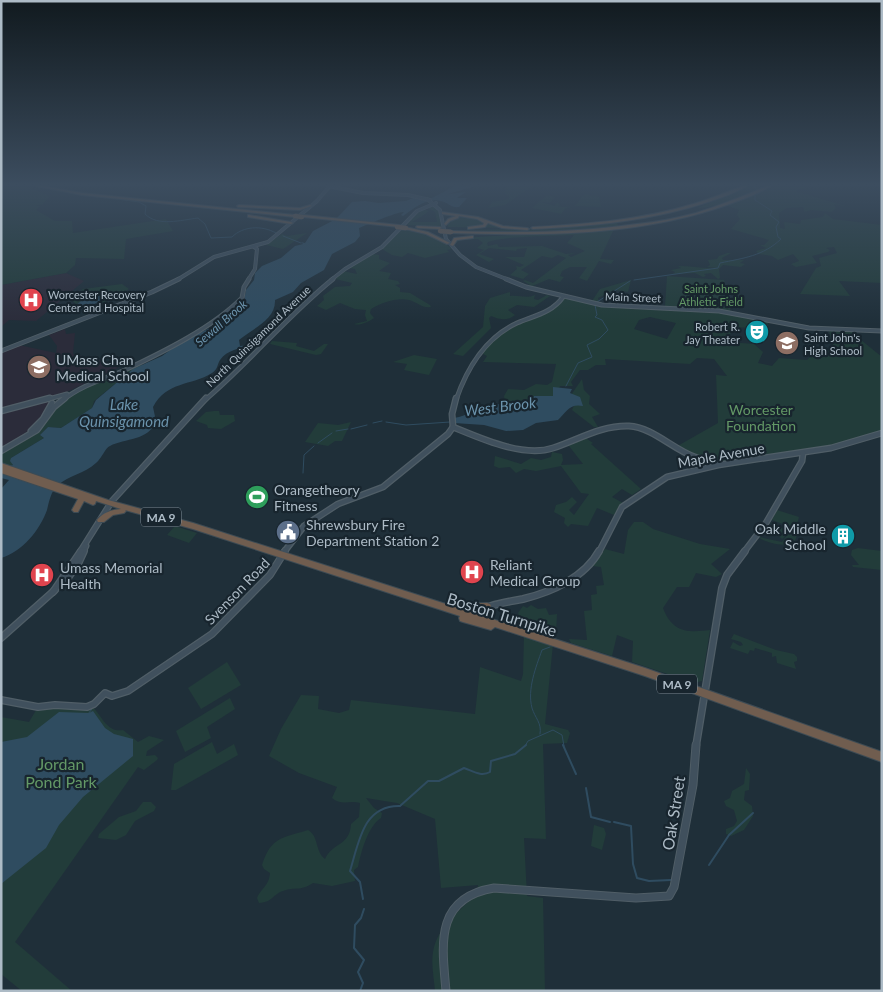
<svg xmlns="http://www.w3.org/2000/svg" width="883" height="992" font-family="Lato,sans-serif">
  <style>
    .medical { fill: #2b2c3a }
    .green { fill: #223c3a; fill-rule: evenodd }
    .water { fill: #2f4c60 }
    .lines { fill: none; stroke-linecap: round; stroke-linejoin: round }
    .stream-far1 { stroke: #2f4c60; stroke-width: 1 }
    .stream { stroke: #2f4c60; stroke-width: 2 }
    .secondary-far4-casing { stroke: #505e67; stroke-width: 4 }
    .secondary-far3-casing { stroke: #505e67; stroke-width: 5 }
    .secondary-far2-casing { stroke: #505e67; stroke-width: 7 }
    .secondary-far1-casing { stroke: #505e67; stroke-width: 8 }
    .secondary-casing { stroke: #505e67; stroke-width: 9 }
    .highway-casing { stroke: #3d4b54; stroke-width: 2 }
    .secondary-far4 { stroke: #40505d; stroke-width: 2.5 }
    .secondary-far3 { stroke: #40505d; stroke-width: 3 }
    .secondary-far2 { stroke: #40505d; stroke-width: 4.5 }
    .secondary-far1 { stroke: #40505d; stroke-width: 5.5 }
    .secondary { stroke: #40505d; stroke-width: 7 }
    .highway { fill: #705d4f; fill-rule: evenodd }
    .highway-bridge-casing { stroke: #3d4b54; stroke-width: 5.5; stroke-linecap: butt }
    .highway-bridge { stroke: #705d4f; stroke-width: 4.5 }
    .labels { text-anchor: middle; dominant-baseline: central; stroke-width: 4.5; stroke-linejoin: round; paint-order: stroke }
    .far-park-label { font-size: 11px; fill: #639866; stroke: #18252e }
    .far-poi-label { font-size: 11px; fill: #adbbc6; stroke: #18252e; text-anchor: start }
    .far-street-label { font-size: 11px; fill: #adbbc6; stroke: #18252e }
    .far-water-label { font-size: 12px; font-style: italic; fill: #6b93ac; stroke: #18252e }
    .shield { fill: #18252e; stroke: #808e98; stroke-width: 1 }
    .shield-label { font-size: 12px; font-weight: bold; fill: #adbbc6 }
    .poi-label { font-size: 14px; fill: #adbbc6; stroke: #18252e; text-anchor: start }
    .park-label { font-size: 14px; fill: #639866; stroke: #18252e }
    .street-label { font-size: 14px; fill: #adbbc6; stroke: #18252e }
    .water-label { font-size: 15px; font-style: italic; fill: #6b93ac; stroke: #18252e }
    .near-street-label { font-size: 16px; fill: #adbbc6; stroke: #18252e }
    .near-park-label { font-size: 16px; fill: #639866; stroke: #18252e }
  </style>
  <rect width="100%" height="100%" fill="#1f2f39"/>
  <g class="medical">
    <polygon points="66,273 84,281 36,321 9,320 1,327 1,285"/>
    <polygon points="65,329 66,334 75,333 73,354 124,365 52,399 38,423 22,436 1,447 1,352 19,345 56,353 57,346 49,335"/>
  </g>
  <g class="green">
    <polygon points="1,186 25,186 50,196 43,204 35,206 40,206 36,210 55,221 72,221 73,233 166,219 173,231 126,239 124,259 76,258 75,265 66,273 1,285"/>
    <polygon points="507,186 532,186 505,205 488,208 492,202 509,199 509,196 505,194"/>
    <path d="M750,186h14c-19,11 -47,22 -67,22z"/>
    <polygon points="776,186 810,186 795,191 849,207 834,204 836,208 832,212 811,210 804,212 803,207 787,208 779,213 780,228 785,229 784,222 800,224 801,220 823,217 825,213 833,219 882,225 882,283 839,281 850,296 800,294 816,268 821,266 819,258 837,253 834,247 826,248 830,250 828,252 812,256 817,263 796,267 791,264 799,261 793,254 778,260 772,256 759,254 756,251 766,248 760,245 764,245 769,240 731,229 740,219 737,215 739,210 728,206"/>
    <polygon points="584,194 599,197 601,207 575,206"/>
    <polygon points="547,195 555,197 550,203 541,202 555,206 557,202 560,205 557,206 572,208 566,208 561,214 532,208"/>
    <path d="M432,205l7,5 3,17 -35,-2 7,-9 9,-7 6,2c-5,4 -13,9 -17,11h25l-2,-10 -9,-5z"/>
    <polygon points="466,217 510,228 448,227 448,222 453,218"/>
    <polygon points="617,221 618,226 536,232 450,230 535,229"/>
    <path d="M402,229c18,2 37,7 50,20l-5,1 2,2 -24,6 -17,-5 -6,4 -10,-2 -10,-6z"/>
    <path d="M614,229l-14,30 14,1 -3,4 -12,-3 -12,20 -8,-3 8,-11h-17l-8,4 -2,5 4,1 -4,5 -11,-3 -19,8v-2l-7,-4 2,-1 8,3 33,-25 -8,-3 -6,3 -10,-2 -21,14 8,4 -6,5 -13,-4 7,-6 -1,-3 4,1 4,-2 -19,-8h19l3,-9 -10,1 -1,2 -27,-3 -10,6 15,5 -5,3 -13,-7 8,-5 -7,-2 6,-5 -5,-4 -18,1 -6,5 -1,-2 8,-5zM574,235l-7,8 18,8 -14,6 -3,-2 8,-2 -10,1 -24,-8 -43,1 -2,-3 -9,2 -1,-3c9,-7 72,-7 87,-8z"/>
    <polygon points="307,233 283,249 266,245 282,234 287,236"/>
    <path d="M727,253h4l-9,5 1,2h21l-4,3 5,1 -4,3 -18,-2 -4,4 1,9 -2,1 -7,-6 -7,1 2,2 -3,1 -8,-4 -22,1 2,-2 -4,-2 10,-2 -3,-2c13,0 26,3 40,2l-11,-1 3,-2 -2,-5 9,-1 2,-3z"/>
    <path d="M373,254l6,1v4l11,4 -11,8 12,2 -3,6 10,2 2,3 -5,1 5,3v4l10,1 20,12 1,2c-8,2 -14,-5 -22,-7 -11,-3 -29,3 -38,9l-1,4 4,5c-6,4 -14,8 -20,6l13,-3 -2,-6 1,-5 -11,-1 -15,-6 -14,7 -9,-4 7,-6 -1,-4 12,-9 15,-1 2,-3 -17,-4 8,-8 14,3 -2,-5 -5,-1z"/>
    <polygon points="667,276 724,280 731,303 730,312 665,306"/>
    <polygon points="631,280 628,292 614,290 598,298 599,302 592,301 600,289"/>
    <polygon points="122,284 129,289 99,305 97,304 113,293 99,292 78,303 82,305 81,308 70,299 83,289"/>
    <path d="M510,292v4c10,-1 16,3 25,-1l-1,4 4,1 9,-5 3,1 -16,11 -17,-2 -9,5 7,5c-7,6 -15,5 -24,1l-2,2 2,10 -28,28 -10,-2 30,-27 2,-21 5,-8z"/>
    <path d="M565,298l28,6 138,10 79,14 45,4 6,8 21,17v74l-29,10 -118,25 -26,-3 -35,-15 44,-25 -2,-48 11,1 -13,-17 -17,-1 -7,6 -85,-5 1,6h-10l-8,5h-8l-9,12 2,4h-13l-3,7 -18,18 -34,-8 -1,-7 4,-7 16,1 12,-6 11,1 5,-3 4,-18 -73,-2 4,-6 -6,-3 21,-19 19,-11 31,-14zM650,317l26,6 -9,16 -33,-10 5,-9zM768,321l61,10 4,15h-3l4,4h-17l-10,10 -28,-2 -7,8 -14,-3 5,-11 -9,-8 -25,-2v-6l6,-9 32,2z"/>
    <polygon points="272,341 297,343 296,346 314,351 324,344 328,344 321,354 316,355 270,344"/>
    <polygon points="414,355 437,359 429,375 404,370 407,364 393,362"/>
    <polygon points="136,364 143,365 116,383 94,401 92,408 83,414 61,428 48,427 40,435 44,438 11,458 13,465 9,467 1,465 1,451 17,444 66,397"/>
    <polygon points="582,379 584,390 590,396 589,404 600,414 592,417 598,427 594,427 572,410 577,399 571,395"/>
    <polygon points="214,411 219,411 220,415 234,415 235,421 221,429 208,428 207,425 196,421 206,412"/>
    <polygon points="351,422 342,441 335,441 328,446 305,442 318,423 338,425"/>
    <polygon points="590,436 587,439 593,443 591,444 641,489 632,495 622,489 612,497 623,503 614,515 597,508 588,526 571,524 568,527 564,523 565,518 554,512 556,505 566,502 572,497 577,502 569,510 574,515 589,494 581,493 561,466 536,471 524,469 516,473 510,467 499,468 494,466 495,456 521,464 531,458 541,460 551,457 552,452 562,454 563,460 561,465 583,464 569,446 565,446"/>
    <polygon points="777,510 799,517 796,529 772,520"/>
    <path d="M634,522h9l10,7 47,15 30,5 -19,15 11,10 -6,3 -20,-4 -7,14h-12l-14,21c9,24 24,25 47,22l-8,51 -8,2 -62,-21 1,-21 -16,-6 -5,21 -41,-13 -2,-4 18,1 -3,-29 8,-1 -1,-15 6,-1 -1,-8 8,-1 -3,-18 -9,-1 13,-17 19,5 4,-24z"/>
    <path d="M770,523l27,10c0,18 -26,11 -36,6l-2,-2 23,5 5,-7 -5,4 -8,-8 3,-3z"/>
    <polygon points="175,526 197,533 189,543 167,535"/>
    <polygon points="858,548 882,551 882,570 853,567 852,565 859,565 851,555 852,550"/>
    <polygon points="531,605 538,609 546,608 549,615 557,614 556,634 553,635 545,632 540,624 530,622 524,625 518,613 523,606 527,608"/>
    <polygon points="734,634 776,650 794,654 797,657 797,661 794,662 796,669 777,663 776,656 772,657 772,653 755,648 754,651 750,650 748,654 730,648 733,642 740,646 743,645 741,642 731,639"/>
    <path d="M524,635l29,9 -8,80 23,6 2,3 -3,10 -24,1 3,95 -22,-1 3,58 16,2 2,93h-110c-1,-12 -4,-27 -2,-39 4,-25 27,-42 44,-58l1,-9 -37,3 -6,-69 -38,-16 -31,-5 8,10 8,5 -1,5c-13,8 -20,34 -23,49l-4,3 1,11 -23,5 -19,-3c-14,9 -17,3 -30,8 -10,3 -10,11 -24,12l-2,-5c5,-11 12,-12 13,-25l-6,-4 -2,-4c9,-28 20,-27 46,-35 11,6 7,22 17,29 8,-17 25,-13 26,-35l8,-7 1,-14c-11,-3 -19,3 -28,-5l5,-11 -38,-14 -30,-17 12,-27 20,-34 18,1 -1,13 21,4 10,-3 2,-10 124,14 5,-47 41,14 2,-7z"/>
    <polygon points="227,662 241,685 201,709 188,688"/>
    <polygon points="230,698 235,709 207,727 211,738 185,752 176,731"/>
    <path d="M92,706c10,10 15,27 31,24l15,12 11,-6 15,4 -17,11 -1,5 9,-1 3,3 -1,2 -13,10 -6,-3 -123,175 57,49h-50l-21,-17v-257l28,5 9,-15z"/>
    <polygon points="212,742 217,754 234,744 238,755 176,790 171,790 174,764"/>
    <polygon points="746,768 750,774 749,790 745,791 744,800 752,806 753,816 744,830 731,836 726,834 726,829 734,826 737,821 734,810 726,806 724,801 730,798 732,791 744,784"/>
    <polygon points="143,802 151,802 156,807 154,811 135,821 126,835 116,840 98,838 99,834 119,817 136,811"/>
    <polygon points="594,825 604,828 606,834 602,850 591,846"/>
  </g>
  <g class="water">
    <path d="M455,186h21l-28,8 18,-2 -9,6h10l-8,9c-8,1 -9,-3 -15,-5 -16,-6 -28,5 -41,14l-2,-1 3,-3c-5,-1 -38,13 -45,16l1,8 -5,6 -23,12 -8,16 -23,13 -8,9 -18,8c1,20 -22,28 -36,40l1,6 11,-1c-11,3 -24,5 -31,15 -3,5 -2,9 -8,13 -21,13 -45,8 -59,34l3,14c-7,20 -31,17 -46,25 -5,2 -8,12 -14,17 -12,11 -27,12 -39,23 -6,5 -8,16 -10,24 -7,20 -25,42 -46,48v-69l8,-9 -8,-2v-9l12,-4 -3,-4 1,-3 33,-20 -4,-3 8,-8 13,1 31,-20 4,-8 37,-31 29,-13 21,-15 27,-13 34,-27 2,-11 8,-10 1,-7 7,-7 19,-8 14,-12 8,-2 -2,-2 4,1 8,-12 23,-12 16,-17 13,-1 14,2 27,-2 7,-3 17,1z"/>
    <polygon points="107,290 113,293 84,310 81,308 82,305 77,304 90,295"/>
    <path d="M553,387l19,2 -2,4 10,4 3,9c-13,-3 -17,6 -25,14l-22,3 -13,7 -17,1 -22,-6 -30,-2v-5c14,-2 23,-11 37,-13 14,-3 30,2 42,-5l1,-4h19z"/>
    <polygon points="93,711 105,728 114,734 133,739 133,756 83,797 59,825 46,848 1,884 1,742 27,737 59,712 89,713"/>
  </g>
  <g class="lines">
    <g class="stream-far1">
      <polyline points="754,186 757,190"/>
      <path d="M125,200l14,2 7,4 -1,8c13,13 36,6 53,4l7,6 6,14 21,-1c11,-11 30,-12 44,-4"/>
      <polyline points="283,236 301,243"/>
      <path d="M634,280l84,-12 2,-5c24,-5 43,-7 61,-24l-3,-2 -2,-10 3,-5 -9,-7 2,-4 -17,-11v-5l5,-2"/>
      <polyline points="597,302 630,281"/>
      <polyline points="566,386 578,363 592,357 587,345 599,339 608,330 602,320 595,317 597,315 595,305"/>
      <polyline points="386,422 406,425 450,422"/>
      <polyline points="373,423 382,421"/>
      <polyline points="351,429 367,425"/>
      <polyline points="336,431 348,429"/>
      <polyline points="318,443 332,433"/>
      <polyline points="303,473 304,455 314,446"/>
      <polyline points="546,627 552,634 552,638"/>
      <polyline points="88,714 92,709"/>
      <path d="M540,734c2,-11 -5,-16 -8,-26 -5,-19 4,-41 10,-58l8,-3"/>
      <polyline points="525,746 528,741 553,730 562,735 564,746"/>
    </g>
    <g class="stream">
      <polyline points="563,745 576,774"/>
      <polyline points="586,788 591,817 610,822"/>
      <polyline points="614,822 631,826 633,864 637,878 649,881 671,880"/>
      <polyline points="709,865 729,835 753,813"/>
      <path d="M363,899l-3,-17 -10,-11c9,-29 13,-66 50,-65l28,-25h11l25,-13c9,3 17,9 26,4l1,-11 24,-7 11,-9"/>
      <polyline points="360,991 363,983 358,972 364,960 354,948 355,925 361,918 364,909"/>
    </g>
    <g class="secondary-far4-casing">
      <g id="secondary-far4">
        <polyline points="328,186 363,193 408,195 430,200"/>
        <polyline points="427,199 440,210 446,239 460,255 476,267 509,280"/>
        <polyline points="316,202 330,186"/>
        <polyline points="177,280 214,257 268,242 317,201"/>
        <polyline points="248,280 255,269 257,249 254,247"/>
        <polyline points="331,280 345,269 382,247 417,211 436,203"/>
      </g>
    </g>
    <g class="secondary-far3-casing">
      <g id="secondary-far3">
        <polyline points="506,279 526,287 602,305 719,311 809,328 882,331"/>
        <polyline points="1,351 152,292 179,279"/>
        <polyline points="45,400 67,394"/>
        <path d="M63,400c19,-15 41,-21 62,-30 38,-18 87,-42 117,-72l2,-11 5,-8"/>
        <path d="M205,400c45,-38 82,-84 128,-121"/>
        <path d="M456,400c11,-32 29,-62 61,-77 16,-7 35,-10 46,-26"/>
      </g>
    </g>
    <g class="secondary-far2-casing">
      <g id="secondary-far2">
        <polyline points="1,411 50,398"/>
        <path d="M453,427c27,11 70,31 100,21 25,-8 48,-23 76,-22 23,1 45,24 66,31 7,3 15,4 22,6"/>
        <polyline points="453,427 452,414 456,398"/>
        <polyline points="31,431 43,419 52,403"/>
        <polyline points="1,451 37,430 54,407 65,398"/>
        <polyline points="80,552 112,501 206,398"/>
        <polyline points="83,552 86,546"/>
        <polyline points="284,552 304,526 338,504 383,487 448,434 453,427"/>
        <polyline points="599,552 622,507 667,477 718,465 831,448 882,433"/>
        <polyline points="744,552 766,523 802,461 803,453"/>
      </g>
    </g>
    <g class="secondary-far1-casing">
      <g id="secondary-far1">
        <polyline points="65,582 78,564 84,551"/>
        <polyline points="53,592 81,551"/>
        <path d="M470,617c17,-13 33,-14 53,-18 29,-7 62,-22 76,-48"/>
        <polyline points="1,638 55,590"/>
        <polyline points="1,700 38,707 55,705 87,707 94,704 105,693 112,696 128,691 212,634 270,575 285,551"/>
        <polyline points="696,746 722,588 727,575 745,551"/>
      </g>
    </g>
    <g class="secondary-casing">
      <path id="secondary" d="M446,991c-4,-46 -12,-93 48,-103l142,10 33,-2 5,-9 19,-102 3,-40"/>
    </g>
    <g class="highway-casing">
      <g id="highway">
        <polygon points="37,186 42,186 82,193 295,215 297,216 295,217 82,195"/>
        <path d="M743,186h4c-12,7 -26,12 -39,16 -57,19 -116,24 -175,27l-2,-1 2,-1c54,-3 108,-7 160,-23 17,-5 33,-12 50,-18z"/>
        <path d="M767,186h4c-17,10 -37,17 -56,23 -85,27 -176,27 -264,24l-2,-1 2,-1c62,2 124,2 186,-7 20,-2 40,-6 59,-11 25,-8 48,-17 71,-27z"/>
        <polygon points="239,205 300,208 310,205 312,206 300,210 238,207 237,206"/>
        <polygon points="442,212 478,217 503,226 527,228 529,229 527,230 502,228 488,223 485,227 469,229 468,229 468,227 483,225 484,223 477,219 459,216 458,218 450,221 446,225 444,224 448,219 456,216 442,214"/>
        <polygon points="249,215 291,222 293,223 291,224 248,217 248,215"/>
        <polygon points="304,215 399,225 401,226 399,227 303,217 303,215"/>
        <polygon points="417,226 440,227 442,228 440,229 418,228 416,227"/>
        <polygon points="405,227 428,232 450,243 447,244 426,234 405,229"/>
        <polygon points="472,236 473,236 473,238 457,240 453,246 450,245 454,238"/>
        <path d="M1,463l107,37 85,23 259,83 3,-2 32,-1 3,1 1,2 -1,2 -23,3 178,57 237,84v10l-237,-86 -150,-49 -4,3 -28,-8 -3,-1 -1,-3 1,-2 -267,-87 -68,-19 1,1 -2,2 -11,2 -9,7h-6l-1,-2c7,-8 14,-10 24,-11l-25,-8 -1,3 -2,1 -9,-4 -6,11h-4l-2,-2 6,-11 -77,-26v-5l13,4 -13,-4z"/>
      </g>
    </g>
    <use href="#secondary-far4" class="secondary-far4"/>
    <use href="#secondary-far3" class="secondary-far3"/>
    <use href="#secondary-far2" class="secondary-far2"/>
    <use href="#secondary-far1" class="secondary-far1"/>
    <use href="#secondary" class="secondary"/>
    <use href="#highway" class="highway"/>
    <g class="highway-bridge-casing">
      <g id="highway-bridge">
        <polyline points="295,216 302,217"/>
        <polyline points="397,227 406,228"/>
        <polyline points="440,231 451,232"/>
      </g>
    </g>
    <use href="#highway-bridge" class="highway-bridge"/>
  </g>
  <linearGradient id="sky" x2="0" y2="1"><stop stop-color="#111a1f"/><stop offset="0.57" stop-color="#3c4d5f"/><stop offset="1" stop-color="#3c4d5f" stop-opacity="0"/></linearGradient>
  <rect width="883" height="324" fill="url(#sky)"/>
  <defs>
    <g id="hospital-disc" transform="scale(1.25)"><circle r="9.5" fill="#e0444e" stroke="#18252e"/><path d="M-5-5h3v3.5h4V-5h3V5h-3V1.5h-4V5h-3Z" fill="#fff"/></g>
    <g id="theatre-disc" transform="scale(1.25)"><circle r="9.5" fill="#0f9aa8" stroke="#18252e"/><path d="M-5-5.5Q0-4 5-5.5V0Q5 5 0 6Q-5 5-5 0ZM-3.3-2.5H-1v1.5H-3.3ZM1-2.5H3.3v1.5H1ZM-2.8 1Q0 5.5 2.8 1Z" fill="#fff"/></g>
    <g id="school-disc" transform="scale(1.25)"><circle r="9.5" fill="#8d6e63" stroke="#18252e"/><path d="M0-5L7-2L0 1L-7-2ZM-4 1L0 2.5L4 1V4Q0 6-4 4Z" fill="#fff"/></g>
    <g id="university-disc" transform="scale(1.25)"><circle r="9.5" fill="#8d6e63" stroke="#18252e"/><path d="M0-5L7-2L0 1L-7-2ZM-4 1L0 2.5L4 1V4Q0 6-4 4Z" fill="#fff"/></g>
    <g id="stadium-disc" transform="scale(1.25)"><circle r="9.5" fill="#2e9e5b" stroke="#18252e"/><path d="M0-5a6.5 5 0 1 0 0 10a6.5 5 0 1 0 0-10ZM-3.5-1.8h7v3.6h-7Z" fill="#fff"/></g>
    <g id="civic-disc" transform="scale(1.25)"><circle r="9.5" fill="#5c6f8a" stroke="#18252e"/><path d="M-.6-6.5H3V-4.5H.6V-3L4-1V1h2V6H-6V1h2V-1L-.6-3ZM-1.2 2.5V6h2.4V2.5Z" fill="#fff"/></g>
    <g id="building-disc" transform="scale(1.25)"><circle r="9.5" fill="#0f9aa8" stroke="#18252e"/><path d="M-4-6H4V6H1V3H-1V6H-4ZM-2.5-4.3h1.7v1.8h-1.7ZM.8-4.3h1.7v1.8H.8ZM-2.5-1h1.7V.8h-1.7ZM.8-1h1.7V.8H.8Z" fill="#fff"/></g>
  </defs>
  <g fill-rule="evenodd">
    <use href="#hospital-disc" x="31" y="300"/>
    <use href="#theatre-disc" x="757" y="332"/>
    <use href="#school-disc" x="787" y="343"/>
    <use href="#university-disc" x="39" y="367"/>
    <use href="#stadium-disc" x="257" y="497"/>
    <use href="#civic-disc" x="288" y="532"/>
    <use href="#building-disc" x="843" y="536"/>
    <use href="#hospital-disc" x="472" y="572"/>
    <use href="#hospital-disc" x="42" y="575"/>
  </g>
  <g class="labels">
    <g class="far-park-label">
      <text x="711" y="288">Saint Johns<tspan x="711" dy="13">Athletic Field</tspan></text>
    </g>
    <g class="far-poi-label">
      <text x="48" y="294">Worcester Recovery<tspan x="48" dy="13">Center and Hospital</tspan></text>
      <text x="740" y="326" text-anchor="end">Robert R.<tspan x="740" dy="13">Jay Theater</tspan></text>
      <text x="804" y="337">Saint John's<tspan x="804" dy="13">High School</tspan></text>
    </g>
    <g class="far-street-label">
      <text transform="translate(633 297) rotate(2)">Main Street</text>
      <text transform="translate(258 336) rotate(-44)">North Quinsigamond Avenue</text>
    </g>
    <g class="far-water-label">
      <text transform="translate(221 323) rotate(-41)">Sewall Brook</text>
    </g>
    <g class="shield">
      <rect x="141" y="507.5" width="40" height="19" rx="4"/>
      <rect x="657" y="674.5" width="40" height="19" rx="4"/>
    </g>
    <g class="shield-label">
      <text x="161" y="517">MA 9</text>
      <text x="677" y="684">MA 9</text>
    </g>
    <g class="poi-label">
      <text x="56" y="359">UMass Chan<tspan x="56" dy="16">Medical School</tspan></text>
      <text x="274" y="489">Orangetheory<tspan x="274" dy="16">Fitness</tspan></text>
      <text x="306" y="524">Shrewsbury Fire<tspan x="306" dy="16">Department Station 2</tspan></text>
      <text x="826" y="528" text-anchor="end">Oak Middle<tspan x="826" dy="16">School</tspan></text>
      <text x="490" y="564">Reliant<tspan x="490" dy="16">Medical Group</tspan></text>
      <text x="60" y="567">Umass Memorial<tspan x="60" dy="16">Health</tspan></text>
    </g>
    <g class="park-label">
      <text x="761" y="409">Worcester<tspan x="761" dy="16">Foundation</tspan></text>
    </g>
    <g class="street-label">
      <text transform="translate(721 455) rotate(-10)">Maple Avenue</text>
      <text transform="translate(237 591) rotate(-46)">Svenson Road</text>
    </g>
    <g class="water-label">
      <text x="124" y="404">Lake<tspan x="124" dy="17">Quinsigamond</tspan></text>
      <text transform="translate(500 406) rotate(-7)">West Brook</text>
    </g>
    <g class="near-street-label">
      <text transform="translate(502 614) rotate(17)">Boston Turnpike</text>
      <text transform="translate(673 813) rotate(-81)">Oak Street</text>
    </g>
    <g class="near-park-label">
      <text x="61" y="763">Jordan<tspan x="61" dy="18">Pond Park</tspan></text>
    </g>
  </g>
  <rect width="883" height="992" fill="none" stroke="#adbbc6" stroke-width="5"/>
</svg>
